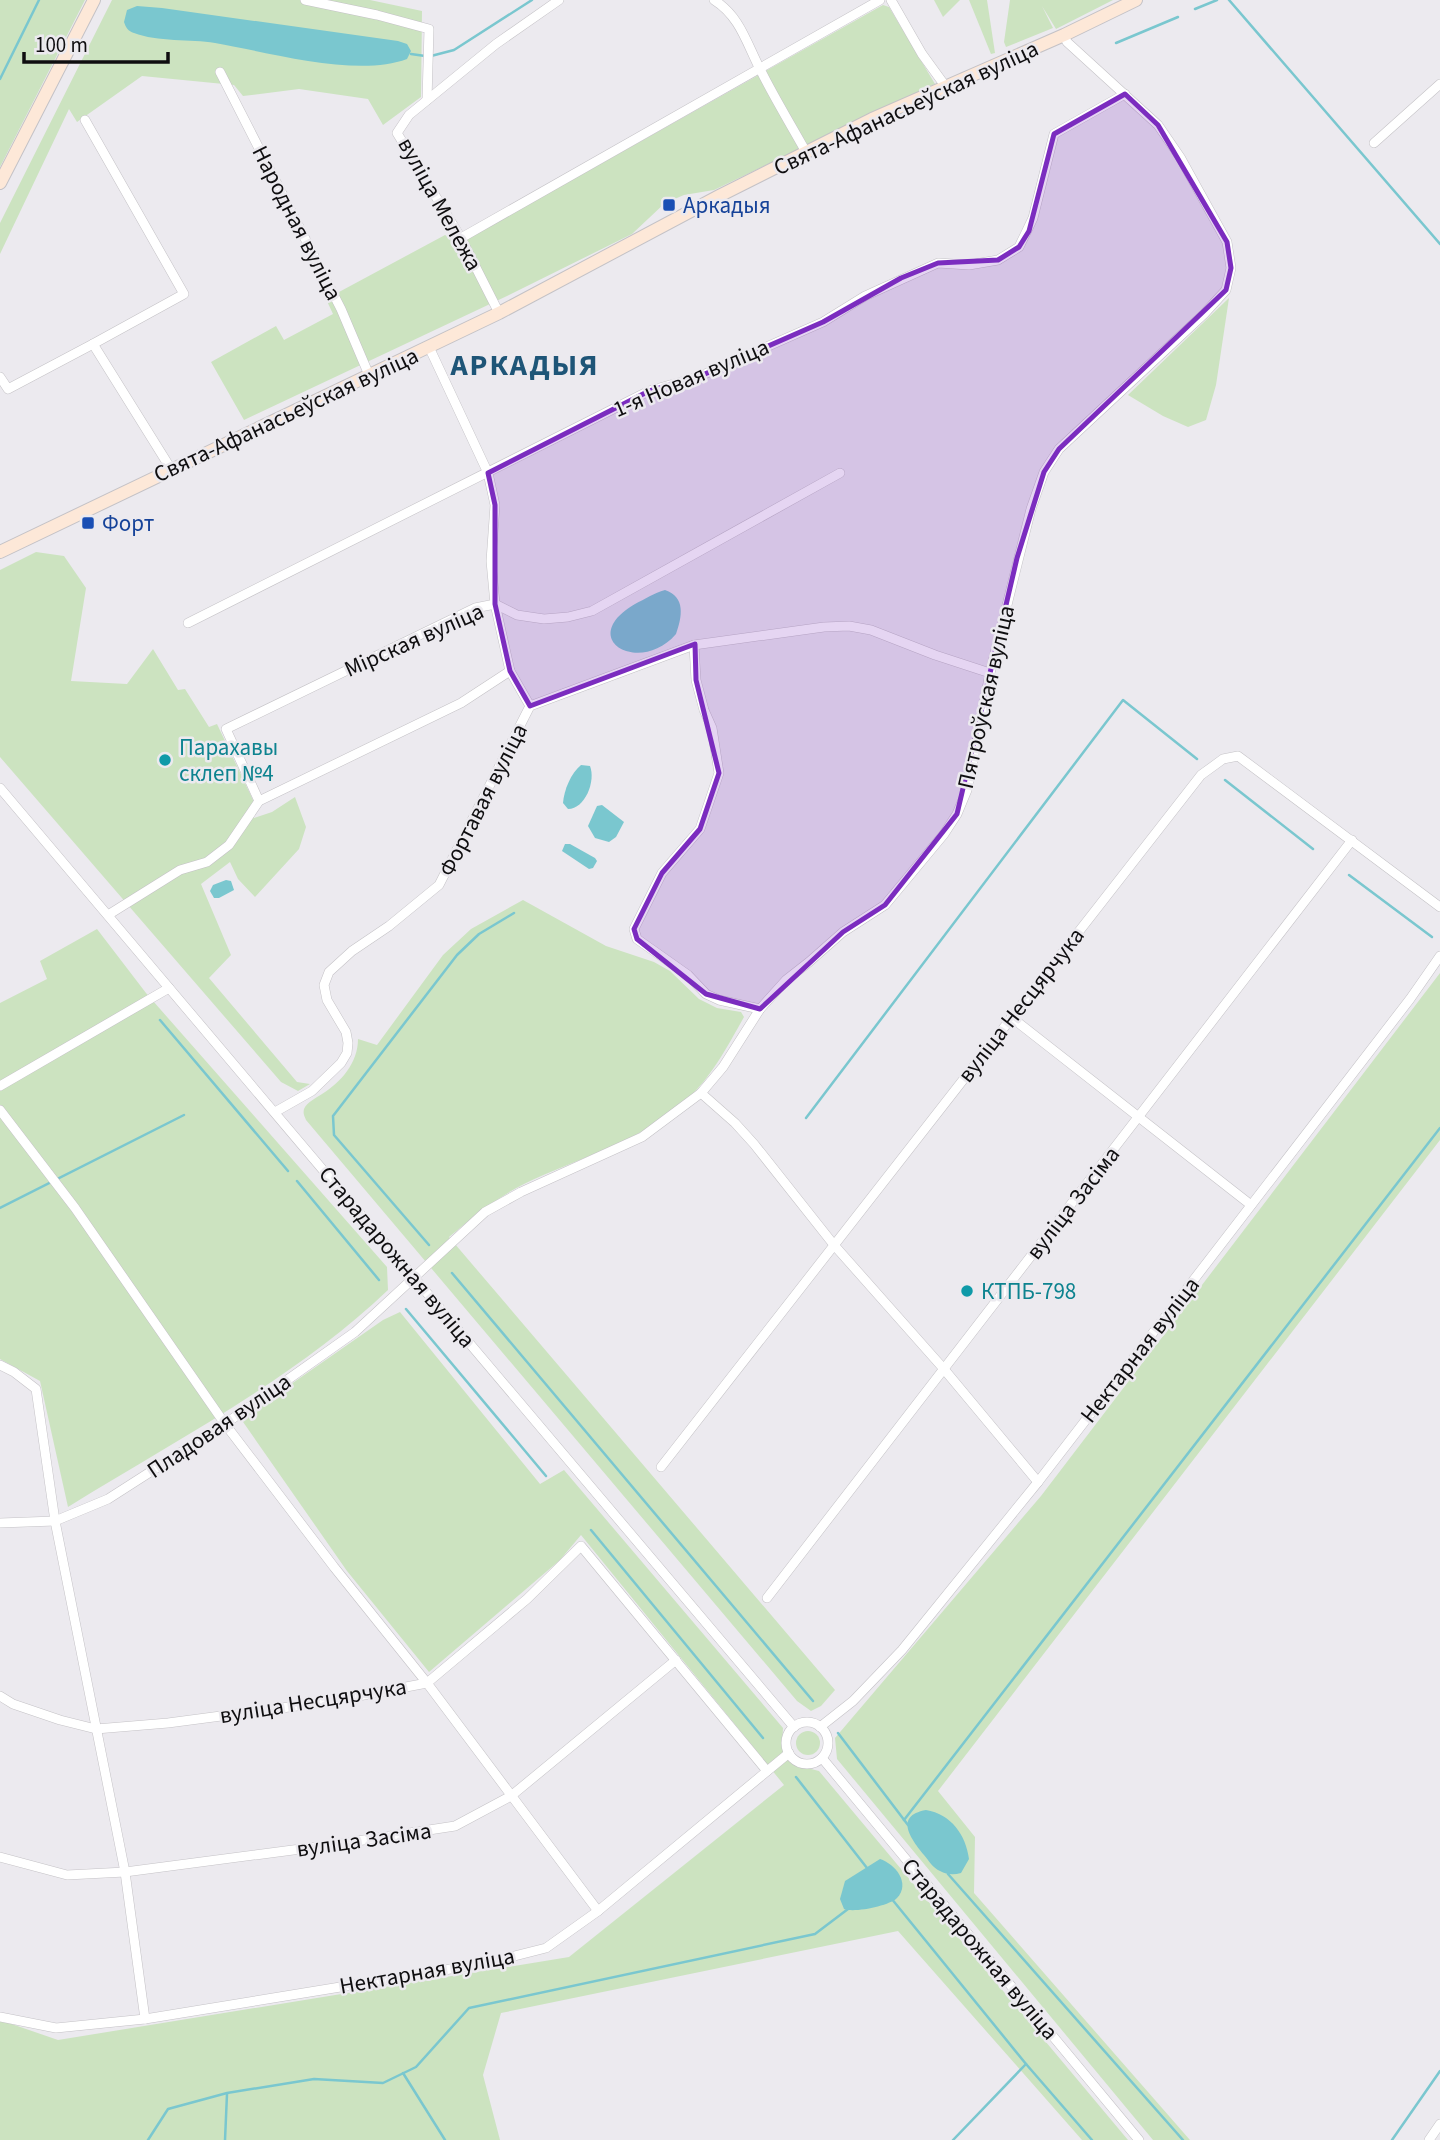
<svg xmlns="http://www.w3.org/2000/svg" width="1440" height="2140" font-family="'Source Sans 3',sans-serif">
  <style>
    .green { fill: #cce3c0 }
    .water { fill: #7ac7cf }
    .lines { fill: none; stroke-linecap: round; stroke-linejoin: round }
    .stream { stroke: #7ac7cf; stroke-width: 2.5 }
    .street-casing { stroke: #c4c2c6; stroke-width: 10 }
    .secondary-casing { stroke: #c4c2c6; stroke-width: 14 }
    .street { stroke: #fff; stroke-width: 9 }
    .secondary { stroke: #fde8d8; stroke-width: 12 }
    .marked { fill: #7b2cbf; fill-opacity: 0.2; stroke: #7b2cbf; stroke-width: 5; stroke-linejoin: round }
    .transit-dot { fill: #1a4fb4; stroke: #eceaef; stroke-width: 2.5 }
    .culture-dot { fill: #0f9aa8; stroke: #eceaef; stroke-width: 2.5 }
    .labels { text-anchor: middle; dominant-baseline: central; stroke-width: 5; stroke-linejoin: round; paint-order: stroke }
    .street-label { font-size: 23px; fill: #0f0e10; stroke: #eceaef }
    .transit-label { font-size: 23px; fill: #164399; stroke: #eceaef; text-anchor: start }
    .culture-label { font-size: 23px; fill: #0d838f; stroke: #eceaef; text-anchor: start }
    .district-label { font-size: 30px; font-weight: bold; letter-spacing: 2px; fill: #1e5577; stroke: #eceaef }
  </style>
  <rect width="100%" height="100%" fill="#eceaef"/>
  <g class="green">
    <polygon points="0,0 85,0 0,167"/>
    <polygon points="112,0 370,0 422,11 421,97 383,125 368,99 299,89 243,96 234,85 142,76 77,122 69,109 0,254 0,223"/>
    <polygon points="934,0 960,0 943,17"/>
    <polygon points="969,0 987,0 995,53 991,54"/>
    <polygon points="1010,0 1113,0 1056,29 1042,6 1053,28 1006,47 1004,42"/>
    <polygon points="883,5 889,7 935,84 714,190 684,195 665,203 632,234 507,296 244,420 211,362 276,326 284,340 333,314 326,299 445,235 460,243"/>
    <polygon points="1229,298 1216,385 1206,420 1188,427 1163,416 1128,395"/>
    <polygon points="36,552 64,556 86,588 71,681 127,684 153,649 178,690 185,689 209,727 217,724 253,800 254,818 272,812 295,797 306,827 299,849 255,897 238,879 230,862 201,884 231,955 209,978 297,1082 310,1084 298,1091 281,1082 0,757 0,570"/>
    <path d="M523,900l83,46 48,16 16,9 29,28 18,9 24,4 3,5c-18,32 -34,63 -62,87 -46,40 -105,54 -158,80 -28,14 -51,33 -75,53l386,453 -14,16 -10,5 -14,-10 -491,-581c-2,-5 -3,-6 -2,-11 3,-7 12,-11 18,-15 19,-12 36,-31 36,-55l19,6 66,-90 28,-26z"/>
    <path d="M97,929l49,64 241,274 1,23c-92,88 -212,150 -320,217l-28,-126 -40,-22v-356l47,-24 -7,-18z"/>
    <polygon points="1440,973 1440,1140 938,1791 975,1837 974,1893 1190,2140 1153,2140 837,1759 835,1738 1041,1496"/>
    <polygon points="400,1312 540,1484 564,1470 783,1728 782,1746 795,1765 819,1771 1128,2140 1082,2140 898,1931 501,2013 483,2075 500,2140 0,2140 0,2020 58,2040 569,1957 784,1785 581,1535 560,1560 429,1672 347,1571 241,1419 383,1320"/>
    <circle cx="808" cy="1743" r="12"/>
  </g>
  <g class="water">
    <path d="M137,6l25,2 236,33 9,3 4,7 -4,8c-50,19 -139,-7 -192,-16 -24,-4 -58,-1 -81,-10 -6,-2 -8,-5 -10,-11l3,-12z"/>
    <path d="M665,590c21,7 17,27 11,44 -36,42 -101,5 -41,-30 10,-5 19,-11 30,-14z"/>
    <path d="M581,765l9,1c6,15 -5,43 -22,43l-5,-6c1,-13 8,-30 18,-38z"/>
    <polygon points="602,805 624,822 616,837 609,842 595,838 588,826 597,806"/>
    <polygon points="565,844 570,844 595,858 597,861 593,868 589,869 562,851"/>
    <polygon points="226,880 231,881 234,890 219,898 214,898 210,891 213,885"/>
    <path d="M926,1810c25,4 40,25 43,49l-8,14c-7,2 -14,2 -21,-2 -7,-3 -11,-10 -16,-16 -12,-15 -31,-39 2,-45z"/>
    <path d="M880,1859c15,5 31,24 17,39 -8,8 -43,15 -53,11l-4,-10 5,-18z"/>
  </g>
  <g class="lines">
    <g class="stream">
      <polyline points="1229,0 1440,244"/>
      <polyline points="1195,9 1217,0"/>
      <polyline points="1116,43 1178,17"/>
      <polyline points="411,54 425,56"/>
      <polyline points="431,56 454,50 532,0"/>
      <polyline points="0,79 39,0"/>
      <polyline points="1225,780 1313,849"/>
      <polyline points="1349,875 1432,937"/>
      <polyline points="160,1020 288,1171"/>
      <polyline points="806,1118 1123,700 1197,759"/>
      <polyline points="297,1181 379,1280"/>
      <polyline points="0,1208 184,1115"/>
      <polyline points="429,1245 334,1135 333,1116 457,955 479,934 514,913"/>
      <polyline points="452,1273 813,1701"/>
      <polyline points="406,1309 546,1476"/>
      <polyline points="591,1530 763,1738"/>
      <polyline points="838,1733 908,1825"/>
      <polyline points="796,1777 867,1868"/>
      <polyline points="904,1820 1440,1128"/>
      <polyline points="948,1874 1183,2140"/>
      <polyline points="891,1898 1026,2064 1092,2140"/>
      <polyline points="403,2073 445,2140"/>
      <polyline points="148,2140 168,2109 227,2093 314,2079 383,2083 416,2067 469,2008 815,1934 848,1909"/>
      <polyline points="225,2140 227,2094"/>
      <polyline points="953,2140 1026,2064"/>
      <polyline points="1392,2140 1440,2071"/>
    </g>
    <g class="street-casing">
      <g id="street">
        <polyline points="305,0 377,15 429,29 427,100"/>
        <path d="M714,0c27,17 33,45 47,71 14,28 30,54 45,81"/>
        <polyline points="891,0 922,54 946,87"/>
        <polyline points="220,72 341,309 369,375"/>
        <polyline points="85,120 184,294 93,344 171,469"/>
        <polyline points="1374,143 1440,84"/>
        <polyline points="461,238 880,0"/>
        <polyline points="499,313 461,238 397,133 409,115 496,44 559,0"/>
        <polyline points="429,347 488,473 495,505 491,561 495,604 510,671 530,706"/>
        <polyline points="0,377 8,389 93,344"/>
        <polyline points="188,623 649,391 698,377 823,322 865,296 938,263 969,265 998,260 1019,247 1033,218 1054,134 1125,94"/>
        <polyline points="694,645 696,680 704,710 712,728 719,773 700,829 662,873 634,929 637,939 688,975 706,994 719,1000 760,1009"/>
        <polyline points="0,788 794,1727"/>
        <polyline points="259,801 226,729 475,608 495,604 517,615 544,619 568,617 592,611 840,473"/>
        <polyline points="108,915 180,870 207,862 229,845 259,801 461,703 510,671"/>
        <polyline points="1011,1017 1251,1205"/>
        <polyline points="0,1086 169,988"/>
        <polyline points="701,1093 735,1123 754,1144 834,1245 943,1368 1038,1482"/>
        <polyline points="0,1110 75,1208 225,1424 334,1567 427,1683 598,1911"/>
        <polyline points="275,1112 312,1091 341,1063 347,1053 348,1043 346,1032 327,1000 324,985 329,972 352,951 389,926 439,885 530,706 694,645 824,627 849,626 871,630 935,655 990,673"/>
        <polyline points="0,1365 14,1372 36,1389 55,1521 125,1872 145,2019"/>
        <polyline points="661,1467 1201,775 1223,759 1238,756 1440,907"/>
        <polyline points="0,1523 55,1521 108,1499 225,1424 355,1332 485,1212 521,1192 642,1137 701,1093 723,1067 760,1009 786,980 809,962 843,932 885,905 944,834 957,814 967,790 990,673 1031,509 1044,472 1059,449 1204,314 1226,290 1231,268 1227,242 1180,157 1158,125 1067,42 1064,35"/>
        <polyline points="767,1598 1352,840"/>
        <polyline points="0,1696 13,1704 60,1720 96,1729 168,1723 327,1702 427,1683 527,1599 581,1546 767,1771"/>
        <circle cx="807" cy="1743" r="21"/>
        <polyline points="820,1727 853,1701 902,1650 1038,1482 1410,999 1440,956"/>
        <polyline points="822,1758 1139,2140"/>
        <polyline points="0,1857 67,1875 125,1872 331,1845 455,1826 511,1796 676,1660"/>
        <polyline points="0,2017 56,2028 145,2019 487,1963 546,1948 598,1911 789,1753"/>
        <polyline points="1429,2140 1440,2124"/>
      </g>
    </g>
    <g class="secondary-casing">
      <g id="secondary">
        <polyline points="0,183 94,0"/>
        <polyline points="0,552 499,313 721,195 872,119 1064,35 1136,0"/>
      </g>
    </g>
    <use href="#street" class="street"/>
    <use href="#secondary" class="secondary"/>
  </g>
  <path class="marked" d="M1125,94l33,31 69,117 4,26 -5,22 -167,159 -15,23 -27,86 -60,256 -72,91 -42,27 -83,77 -54,-15 -69,-55 -3,-10 28,-56 38,-44 19,-56 -23,-93 -1,-36 -165,62 -20,-35 -15,-67v-99l-7,-32 161,-82 49,-14 125,-55 78,-44 37,-15 60,-3 21,-13 10,-16 25,-97z"/>
  <g class="transit-dot">
    <rect x="662" y="198" width="14" height="14" rx="3.5"/>
    <rect x="81" y="516" width="14" height="14" rx="3.5"/>
  </g>
  <g class="culture-dot">
    <circle cx="165" cy="760" r="7"/>
    <circle cx="967" cy="1291" r="7"/>
  </g>
  <g class="labels">
    <g class="street-label">
      <text transform="translate(906 108) rotate(-25)">Свята-Афанасьеўская вуліца</text>
      <text transform="translate(440 204) rotate(61)">вуліца Мележа</text>
      <text transform="translate(297 223) rotate(63)">Народная вуліца</text>
      <text transform="translate(691 378) rotate(-23)">1-я Новая вуліца</text>
      <text transform="translate(286 415) rotate(-25)">Свята-Афанасьеўская вуліца</text>
      <text transform="translate(414 640) rotate(-24)">Мірская вуліца</text>
      <text transform="translate(986 697) rotate(-77)">Пятроўская вуліца</text>
      <text transform="translate(483 800) rotate(-63)">Фортавая вуліца</text>
      <text transform="translate(1021 1005) rotate(-52)">вуліца Несцярчука</text>
      <text transform="translate(1073 1203) rotate(-52)">вуліца Засіма</text>
      <text transform="translate(397 1257) rotate(50)">Старадарожная вуліца</text>
      <text transform="translate(1140 1350) rotate(-52)">Нектарная вуліца</text>
      <text transform="translate(219 1426) rotate(-34)">Пладовая вуліца</text>
      <text transform="translate(313 1701) rotate(-9)">вуліца Несцярчука</text>
      <text transform="translate(364 1840) rotate(-8)">вуліца Засіма</text>
      <text transform="translate(980 1949) rotate(50)">Старадарожная вуліца</text>
      <text transform="translate(427 1971) rotate(-10)">Нектарная вуліца</text>
    </g>
    <g class="transit-label">
      <text x="683" y="205">Аркадыя</text>
      <text x="102" y="523">Форт</text>
    </g>
    <g class="culture-label">
      <text x="179" y="747">Парахавы<tspan x="179" dy="26">склеп №4</tspan></text>
      <text x="981" y="1291">КТПБ-798</text>
    </g>
    <g class="district-label">
      <text x="525" y="365">АРКАДЫЯ</text>
    </g>
  </g>
  <path d="M24 52v10h144v-10" fill="none" stroke="#0f0e10" stroke-width="3.5"/>
  <text x="35" y="52" font-size="21" fill="#0f0e10" stroke="#eceaef" stroke-width="5" paint-order="stroke">100 m</text>
</svg>
